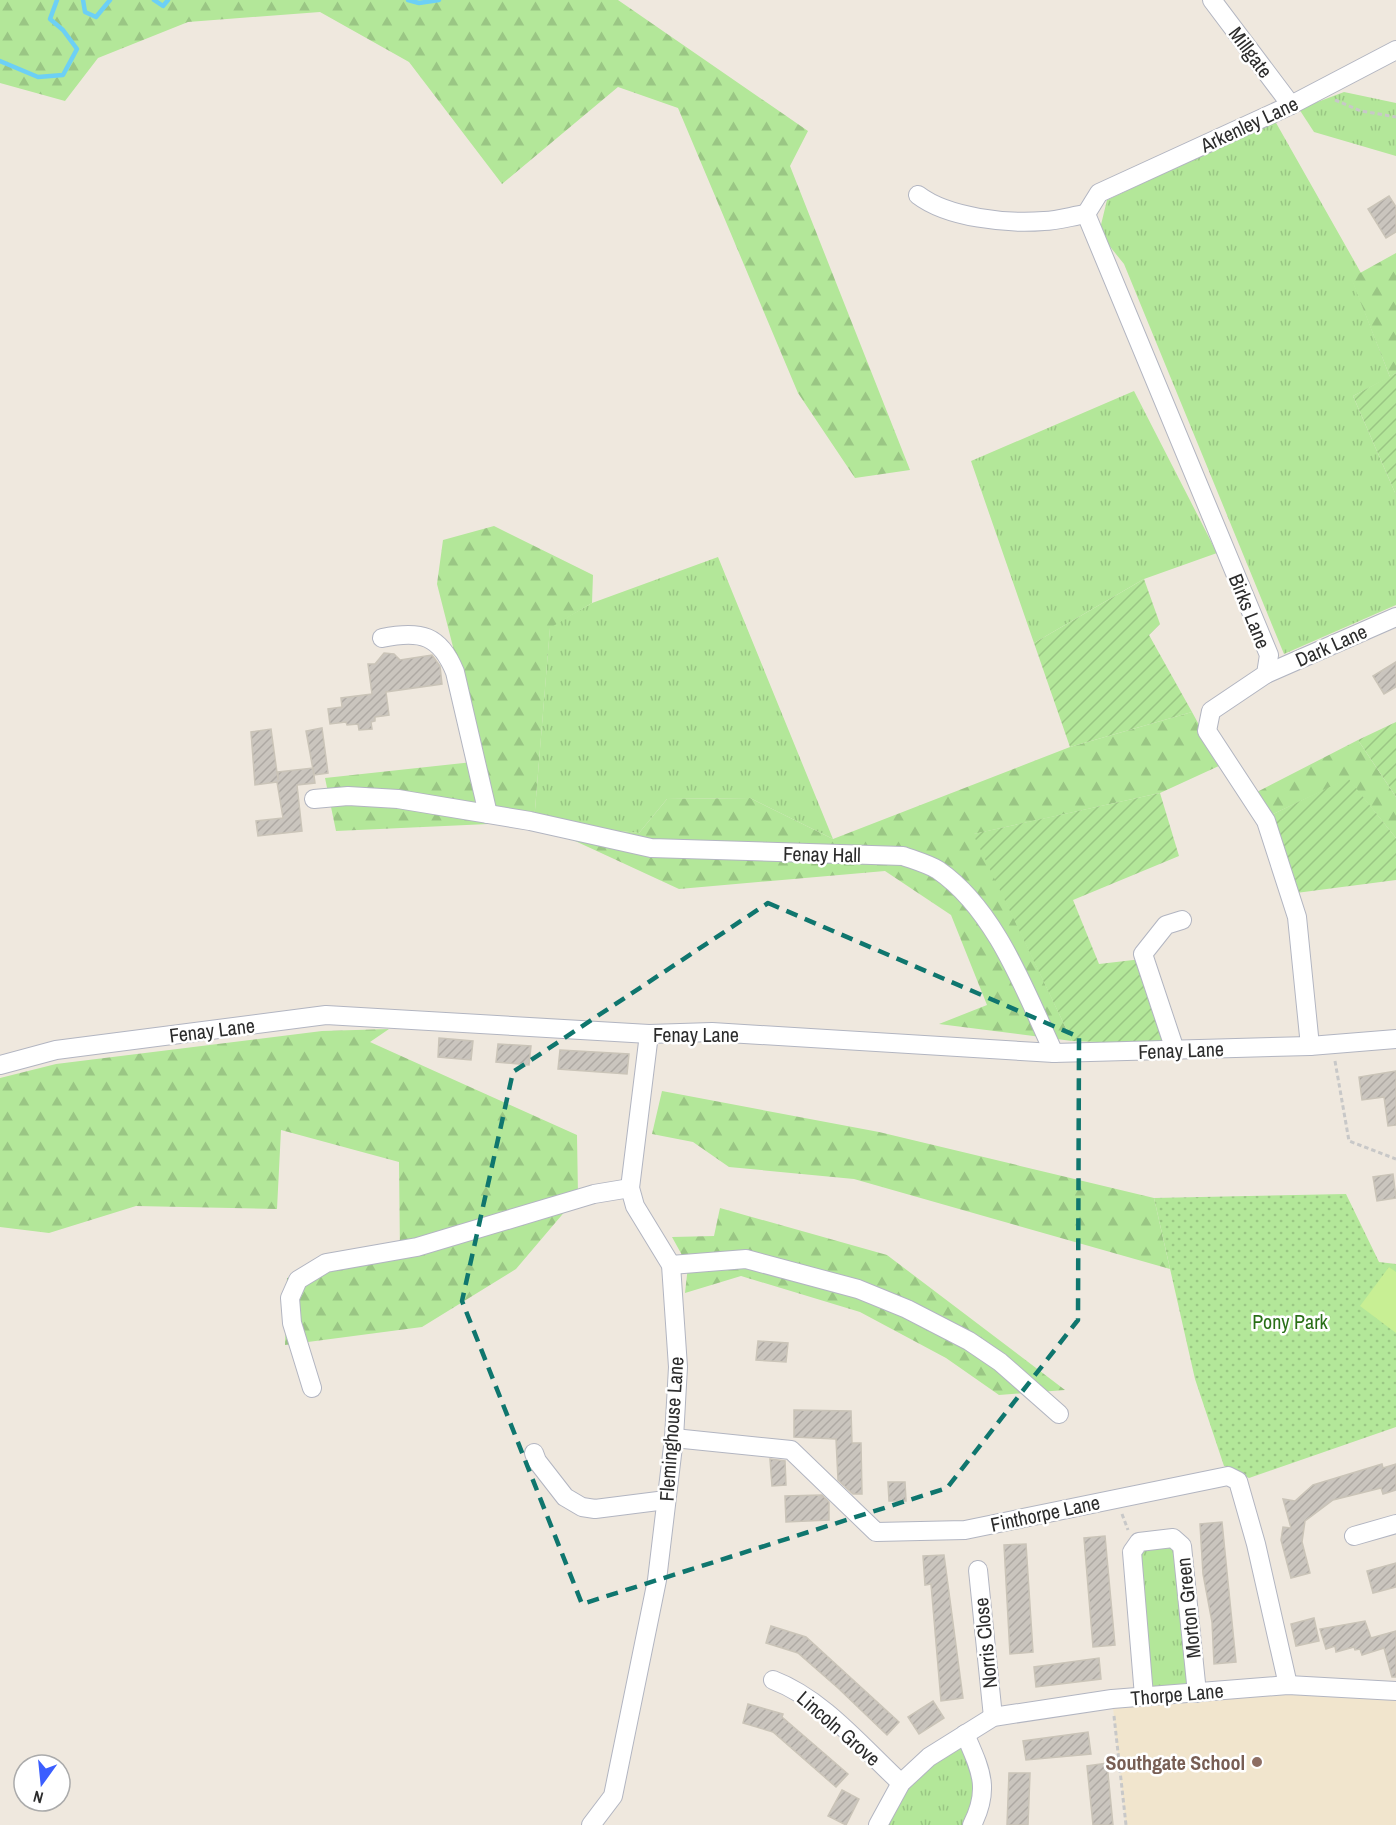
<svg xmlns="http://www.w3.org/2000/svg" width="1396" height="1825" font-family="'Archivo Narrow',sans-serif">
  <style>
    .education { fill: #f1e5cd }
    .grass { fill: url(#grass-tufts) }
    .forest { fill: url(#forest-firs) }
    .park { fill: url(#park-dots) }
    .garden { fill: url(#garden-furrows) }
    .pitch { fill: #c8ef94 }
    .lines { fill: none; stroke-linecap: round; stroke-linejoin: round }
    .stream { stroke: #6dd0f5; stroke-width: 4.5 }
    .building { fill: url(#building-hatch); stroke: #cac4b8; stroke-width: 1.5 }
    .minor-casing { stroke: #b2b5c1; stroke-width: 20 }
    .path { stroke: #c8c8c8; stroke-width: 3; stroke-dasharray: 4.5 3; stroke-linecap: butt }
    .minor { stroke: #fff; stroke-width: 18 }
    .marked { fill: none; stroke: #0f766e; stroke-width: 4.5; stroke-dasharray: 12 8; stroke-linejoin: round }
    .education-dot { fill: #8d6e63; stroke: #fff; stroke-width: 2 }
    .labels { text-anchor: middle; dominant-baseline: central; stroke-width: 5; stroke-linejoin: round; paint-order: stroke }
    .street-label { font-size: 20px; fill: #2c2c2c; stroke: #fff }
    .park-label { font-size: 20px; fill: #296f17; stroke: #fff }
    .education-label { font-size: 20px; font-weight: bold; fill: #785e54; stroke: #fff; text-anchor: end }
  </style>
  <defs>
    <pattern id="grass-tufts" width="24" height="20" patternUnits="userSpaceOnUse" patternTransform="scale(1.5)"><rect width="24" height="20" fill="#b3e799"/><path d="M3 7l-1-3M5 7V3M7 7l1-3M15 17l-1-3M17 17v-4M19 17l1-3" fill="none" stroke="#9ac684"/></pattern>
    <pattern id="forest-firs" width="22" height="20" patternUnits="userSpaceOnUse" patternTransform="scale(1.5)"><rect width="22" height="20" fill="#b3e799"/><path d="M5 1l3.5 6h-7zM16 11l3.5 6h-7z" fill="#9ac684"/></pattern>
    <pattern id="park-dots" width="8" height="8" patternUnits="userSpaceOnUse" patternTransform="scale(1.5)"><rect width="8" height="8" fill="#b3e799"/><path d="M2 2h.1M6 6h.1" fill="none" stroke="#9ac684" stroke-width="1.8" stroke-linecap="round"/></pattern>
    <pattern id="garden-furrows" width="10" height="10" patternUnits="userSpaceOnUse" patternTransform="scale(1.5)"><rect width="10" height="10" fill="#b3e799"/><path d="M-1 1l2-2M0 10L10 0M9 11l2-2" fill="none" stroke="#9ac684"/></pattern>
    <pattern id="building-hatch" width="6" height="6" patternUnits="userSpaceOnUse" patternTransform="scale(1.5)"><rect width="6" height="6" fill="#cac5be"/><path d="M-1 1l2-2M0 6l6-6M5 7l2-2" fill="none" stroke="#aea9a3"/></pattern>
  </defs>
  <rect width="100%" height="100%" fill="#efe8de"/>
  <polygon class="education" points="1396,1691 1396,1825 1126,1825 1112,1699"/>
  <g class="grass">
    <polygon points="1344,92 1396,103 1396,156 1314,132 1299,109"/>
    <polygon points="1275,121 1361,273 1352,279 1390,377 1353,396 1396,495 1396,605 1284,654 1124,264 1099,233 1107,200"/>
    <polygon points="1134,391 1217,553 1144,579 1034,643 971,461"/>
    <polygon points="718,557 833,839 750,798 667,799 639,833 534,822 550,627 592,603"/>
    <polygon points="1173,1538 1197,1693 1144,1696 1139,1542"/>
    <polygon points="965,1734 982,1773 972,1825 878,1825 901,1783"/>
  </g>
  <g class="forest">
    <polygon points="0,0 618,0 808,131 790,166 910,470 855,478 798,393 678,108 618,87 502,184 409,62 320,12 188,22 98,58 65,101 0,83"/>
    <polygon points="1396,253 1396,373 1390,377 1351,278"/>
    <polygon points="494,526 593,575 592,603 550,628 534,822 639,833 667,799 750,798 833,839 1070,747 1192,712 1221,765 1160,793 974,834 1072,1041 939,1024 987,1005 951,915 885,871 679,889 534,822 336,831 325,778 482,761 437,584 443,540"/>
    <polygon points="1358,740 1396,797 1396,838 1348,779 1271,815 1257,792"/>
    <polygon points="389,1029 370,1042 577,1135 578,1196 516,1269 422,1327 285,1345 287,1278 400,1256 399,1162 281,1130 277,1209 136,1206 49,1233 0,1227 0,1078 56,1064 322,1031"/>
    <polygon points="662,1091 879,1132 1154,1198 1170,1269 854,1179 729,1167 693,1142 652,1134"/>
    <polygon points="720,1208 887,1255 1065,1390 999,1395 946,1358 860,1312 741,1276 685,1293 688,1266 672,1237 714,1236"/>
  </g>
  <polygon class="park" points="1346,1194 1379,1262 1396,1264 1396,1427 1249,1478 1224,1466 1195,1379 1154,1198"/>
  <g class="garden">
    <polygon points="1396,373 1396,495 1353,396"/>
    <polygon points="1144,579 1160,624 1149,635 1192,712 1070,747 1034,643"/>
    <polygon points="1396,722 1396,797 1358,740"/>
    <polygon points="1348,778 1396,838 1396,880 1296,893 1271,815"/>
    <polygon points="1160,793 1179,856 1073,900 1099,964 1142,959 1174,1045 1072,1041 973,834"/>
  </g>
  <polygon class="pitch" points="1389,1267 1396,1272 1396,1333 1360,1306"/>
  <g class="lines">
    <g class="stream">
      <polyline points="83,0 85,12 96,17 110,0"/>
      <polyline points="154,0 163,6 168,0"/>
      <polyline points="408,0 419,3 439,0"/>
      <polyline points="0,61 38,77 63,75 77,49 63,30 50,19 57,0"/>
    </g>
  </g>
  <g class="building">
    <polygon points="1389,196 1396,207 1396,232 1386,238 1368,209"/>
    <polygon points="384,653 394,654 400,660 432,655 440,666 442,684 386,692 389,715 375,717 375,721 371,722 372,729 359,730 358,724 347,725 346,722 330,724 328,709 342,707 341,698 372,694 368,664 375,664"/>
    <polygon points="1396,662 1396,687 1384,694 1373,676"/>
    <polygon points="322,728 328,773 314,775 306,731"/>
    <polygon points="271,729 278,780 278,772 313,768 315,783 297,785 302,831 258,836 256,821 283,818 277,782 255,785 251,732"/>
    <polygon points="439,1038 473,1041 471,1060 438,1057"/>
    <polygon points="498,1044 531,1046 529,1065 496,1062"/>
    <polygon points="560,1050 629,1054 627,1074 558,1069"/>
    <polygon points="1396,1071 1396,1125 1388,1126 1384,1097 1362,1100 1359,1077"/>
    <polygon points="1393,1174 1396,1198 1377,1201 1373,1177"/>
    <polygon points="758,1341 788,1343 786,1362 756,1360"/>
    <polygon points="794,1410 851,1411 852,1443 861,1443 862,1494 853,1494 838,1480 836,1439 794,1437"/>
    <polygon points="770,1459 785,1461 786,1485 772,1486"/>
    <polygon points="1382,1464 1383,1468 1396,1464 1396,1490 1383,1494 1381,1488 1333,1500 1305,1521 1302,1542 1310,1573 1291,1578 1281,1540 1283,1527 1291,1528 1283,1499 1295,1501 1313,1485"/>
    <polygon points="888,1482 905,1482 906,1501 889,1501"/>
    <polygon points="822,1495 829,1502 829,1520 786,1522 785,1496"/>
    <polygon points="1222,1522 1236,1662 1214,1664 1212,1622 1203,1574 1200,1524"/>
    <polygon points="1105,1536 1115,1645 1093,1647 1084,1538"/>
    <polygon points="1026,1544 1033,1652 1010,1654 1004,1545"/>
    <polygon points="944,1555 963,1698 941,1701 931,1584 925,1585 923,1556"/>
    <polygon points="1396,1563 1396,1587 1373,1593 1367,1571"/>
    <polygon points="1314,1618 1319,1641 1296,1646 1291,1624"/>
    <polygon points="1365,1621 1371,1638 1396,1631 1396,1677 1392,1677 1384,1648 1362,1655 1360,1649 1355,1650 1354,1647 1336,1652 1335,1646 1326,1649 1320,1629"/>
    <polygon points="771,1626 806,1637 899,1722 887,1735 838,1688 798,1653 766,1643"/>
    <polygon points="1099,1658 1101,1679 1036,1687 1034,1667"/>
    <polygon points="933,1701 944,1718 919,1734 908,1717"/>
    <polygon points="748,1704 783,1714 782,1717 848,1774 836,1787 773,1732 743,1723"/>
    <polygon points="1088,1732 1091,1754 1026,1760 1023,1741"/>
    <polygon points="1107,1763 1113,1825 1093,1825 1087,1766"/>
    <polygon points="1009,1773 1030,1773 1028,1825 1007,1825"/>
    <polygon points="842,1790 859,1799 846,1825 828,1816"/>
  </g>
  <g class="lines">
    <g class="minor-casing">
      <g id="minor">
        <polyline points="1212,0 1291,105"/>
        <path d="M918,195c30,23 90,29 126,26 14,0 28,-5 42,-7"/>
        <path d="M382,638c39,-8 58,-3 73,34l33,142"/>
        <polyline points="1266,674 1396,617"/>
        <path d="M314,799l34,-3 50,3 132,22 121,27 252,8c11,4 25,8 35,14 58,40 87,121 116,183"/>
        <polyline points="1310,1046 1297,917 1266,821 1207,731 1211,711 1266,674 1269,655 1086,214 1099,193 1291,105 1396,50"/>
        <polyline points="1175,1050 1143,954 1166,925 1182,920"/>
        <polyline points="0,1065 56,1050 326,1015 649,1034 712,1032 1054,1053 1310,1046 1396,1039"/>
        <polyline points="671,1265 746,1259 858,1289 907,1309 969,1341 1000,1362 1059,1414"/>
        <polyline points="312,1388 292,1323 290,1298 298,1280 326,1263 417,1247 594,1194 630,1188"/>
        <polyline points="674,1438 791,1450 876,1532 965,1530 1228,1476 1238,1481 1256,1544 1288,1685"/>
        <polyline points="534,1453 537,1461 565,1497 582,1507 595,1509 666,1500"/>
        <polyline points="1354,1536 1396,1524"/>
        <polyline points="978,1570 993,1717"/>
        <path d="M773,1680c50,19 89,67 128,103"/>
        <polyline points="1144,1696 1132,1552 1139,1542 1173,1538 1182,1546 1197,1693"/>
        <path d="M965,1734c15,35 26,54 7,91"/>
        <polyline points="591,1825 613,1796 657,1580 674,1438 678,1367 671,1265 635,1206 630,1188 649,1034"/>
        <polyline points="878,1825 901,1783 929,1757 993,1717 1112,1699 1288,1685 1396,1691"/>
      </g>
    </g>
    <g class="path">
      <polyline points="1335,100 1361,111 1396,117"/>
      <polyline points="1335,1061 1349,1141 1396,1159"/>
      <polyline points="1122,1514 1128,1530"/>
      <polyline points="1114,1716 1126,1825"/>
    </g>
    <use href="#minor" class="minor"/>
  </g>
  <path class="marked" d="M768,903l311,134 -1,283 -131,168 -365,116 -120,-303 51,-229z"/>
  <circle class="education-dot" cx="1257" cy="1762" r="6"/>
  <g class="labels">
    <g class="street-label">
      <text transform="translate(1251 52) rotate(53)">Millgate</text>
      <text transform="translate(1249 124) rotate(-25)">Arkenley Lane</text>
      <text transform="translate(1250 611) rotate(68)">Birks Lane</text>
      <text transform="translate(1331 645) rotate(-24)">Dark Lane</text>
      <text transform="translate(822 854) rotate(1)">Fenay Hall</text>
      <text transform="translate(212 1030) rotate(-7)">Fenay Lane</text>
      <text x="696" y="1034">Fenay Lane</text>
      <text transform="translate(1181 1050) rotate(-2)">Fenay Lane</text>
      <text transform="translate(671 1429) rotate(-86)">Fleminghouse Lane</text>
      <text transform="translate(1045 1513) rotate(-12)">Finthorpe Lane</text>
      <text transform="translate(1188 1608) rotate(-96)">Morton Green</text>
      <text transform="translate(985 1643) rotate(-96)">Norris Close</text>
      <text transform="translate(1177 1694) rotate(-5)">Thorpe Lane</text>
      <text transform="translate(839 1728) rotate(41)">Lincoln Grove</text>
    </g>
    <g class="park-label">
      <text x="1290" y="1321">Pony Park</text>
    </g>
    <g class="education-label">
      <text x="1245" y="1762">Southgate School</text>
    </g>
  </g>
  <g transform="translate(42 1783) rotate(195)"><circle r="28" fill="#ffffff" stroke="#ababab" stroke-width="1.5"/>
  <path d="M0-4.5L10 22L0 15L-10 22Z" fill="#3b5eff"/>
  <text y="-9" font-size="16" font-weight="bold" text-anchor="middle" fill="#2c2c2c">N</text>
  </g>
</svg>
